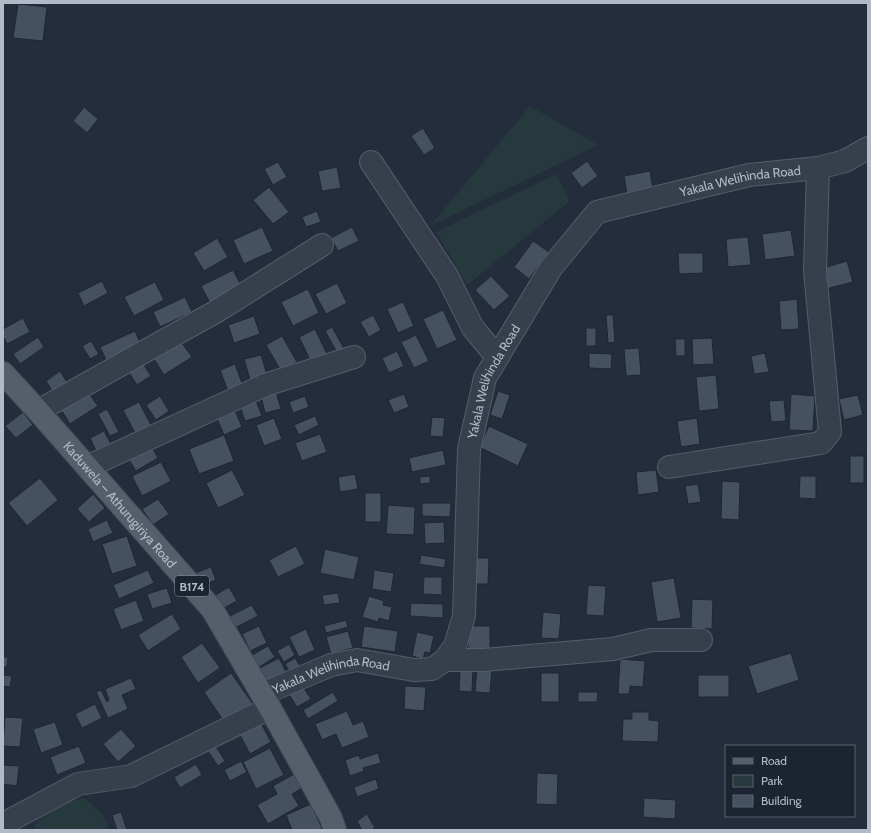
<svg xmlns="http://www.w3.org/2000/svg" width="871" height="833" font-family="Cabin,sans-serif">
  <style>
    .green { fill: #26393d }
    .building { fill: #455060; stroke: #1f2633 }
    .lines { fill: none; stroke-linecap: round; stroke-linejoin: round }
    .minor-casing { stroke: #565d6a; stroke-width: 24 }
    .major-casing { stroke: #414855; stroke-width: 24 }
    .minor { stroke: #383f4c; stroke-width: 22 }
    .major { stroke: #565e6c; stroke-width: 22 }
    .labels { text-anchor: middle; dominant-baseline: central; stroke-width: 3.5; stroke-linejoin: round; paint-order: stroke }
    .shield { fill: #1d2431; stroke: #868d9a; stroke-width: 1 }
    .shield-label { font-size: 12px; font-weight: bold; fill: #b3bac7 }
    .street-label { font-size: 13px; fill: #b3bac7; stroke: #1d2431 }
  </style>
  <rect width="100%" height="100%" fill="#242d3c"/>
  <g class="green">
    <polygon points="530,106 598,145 430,226"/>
    <polygon points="556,174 570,201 467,285 436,232"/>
    <polygon points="84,798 103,814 109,830 35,830 35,824 53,805"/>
  </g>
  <g class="building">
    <polygon points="18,4 47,7 43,41 13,38"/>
    <polygon points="84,107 98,119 87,133 73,121"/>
    <polygon points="423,128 435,148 424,155 411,136"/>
    <polygon points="587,161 598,176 582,188 571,173"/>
    <polygon points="278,162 287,177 273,185 264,169"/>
    <polygon points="337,167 341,188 322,191 318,171"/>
    <polygon points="650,171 653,190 627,194 624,176"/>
    <polygon points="269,187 289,212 273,224 253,200"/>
    <polygon points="317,211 321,222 306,227 302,217"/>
    <polygon points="262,227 273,251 244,264 233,240"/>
    <polygon points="352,227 359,241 338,251 331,238"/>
    <polygon points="791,230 795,256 765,260 762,234"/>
    <polygon points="748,237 751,265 728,267 726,239"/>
    <polygon points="217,238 228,257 204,271 193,253"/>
    <polygon points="533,241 549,252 529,279 514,267"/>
    <polygon points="678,253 703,253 703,273 679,274"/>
    <polygon points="847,261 853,282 826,289 820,269"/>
    <polygon points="233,270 243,289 211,305 201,286"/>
    <polygon points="491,276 510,296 494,310 475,290"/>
    <polygon points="102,281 108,293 84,306 78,293"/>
    <polygon points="155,282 164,300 134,316 124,297"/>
    <polygon points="337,283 347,303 326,314 315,294"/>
    <polygon points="308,289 319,313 293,326 281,302"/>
    <polygon points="185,297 192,312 160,327 153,312"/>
    <polygon points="797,299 799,329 781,330 779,301"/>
    <polygon points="403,302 414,326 398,333 387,309"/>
    <polygon points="443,310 457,340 437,349 423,319"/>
    <polygon points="373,315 381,330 369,337 360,322"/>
    <polygon points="606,315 613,315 615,342 608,343"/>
    <polygon points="254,316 260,334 234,343 228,325"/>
    <polygon points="23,318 30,332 7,344 3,336 3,329"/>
    <polygon points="332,327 346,352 339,356 325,331"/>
    <rect x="586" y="328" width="10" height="18"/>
    <polygon points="315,329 327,354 311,362 299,337"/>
    <polygon points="135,331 142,347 107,362 100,347"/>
    <polygon points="416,335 429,361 414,368 401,342"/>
    <polygon points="282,336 297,362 281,371 266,345"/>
    <polygon points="38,337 44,347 20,364 13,354"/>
    <polygon points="712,338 714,364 693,365 692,339"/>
    <polygon points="179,339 192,357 164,375 152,356"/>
    <polygon points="675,339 685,339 685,356 676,356"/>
    <polygon points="91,341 99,354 90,359 82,346"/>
    <polygon points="639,348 641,375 626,376 624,349"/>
    <polygon points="397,351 404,366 389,373 382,358"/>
    <polygon points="589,353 612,354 611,369 589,368"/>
    <polygon points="765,353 769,372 754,374 751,356"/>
    <polygon points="261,355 268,378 251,383 244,359"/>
    <polygon points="142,362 151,376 137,385 128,371"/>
    <polygon points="235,364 243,386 228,391 220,370"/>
    <polygon points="60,371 67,382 53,392 46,381"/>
    <polygon points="716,375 719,409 699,411 696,377"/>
    <polygon points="87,391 98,406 70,424 60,408"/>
    <polygon points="498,391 510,395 502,419 490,415"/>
    <polygon points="276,392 281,409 265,413 261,396"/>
    <polygon points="404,394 409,407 394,413 388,400"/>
    <polygon points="791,394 815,396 813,431 789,430"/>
    <polygon points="858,395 863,415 844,420 839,399"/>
    <polygon points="160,396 169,411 156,420 146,405"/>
    <polygon points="305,396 309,407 293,413 289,402"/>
    <polygon points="255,398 262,416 245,421 239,403"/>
    <polygon points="784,400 786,421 771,422 769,401"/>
    <polygon points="139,402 151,425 135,433 123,410"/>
    <polygon points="234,408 242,427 224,435 216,416"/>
    <polygon points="107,409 119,432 110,436 98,414"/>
    <polygon points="23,412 33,425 16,438 5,426"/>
    <polygon points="315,416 319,425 299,435 294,425"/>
    <polygon points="432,417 445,418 443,437 430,436"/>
    <polygon points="274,418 282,439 264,446 256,425"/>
    <polygon points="697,418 700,444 681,447 677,421"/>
    <polygon points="489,426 528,444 518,466 479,447"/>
    <polygon points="104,431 111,444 96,451 90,438"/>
    <polygon points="320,434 327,452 302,461 295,443"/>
    <polygon points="224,435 234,461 199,474 189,449"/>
    <polygon points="149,442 158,458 136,471 126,455"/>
    <polygon points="443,450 446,465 412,472 409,458"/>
    <rect x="850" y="456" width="14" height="27"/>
    <polygon points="161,462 171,481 142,496 132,476"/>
    <polygon points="232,470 245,495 218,508 206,483"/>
    <polygon points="656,470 659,492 638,495 636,472"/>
    <polygon points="355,474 358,489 340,492 338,477"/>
    <polygon points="430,476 430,483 420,484 420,477"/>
    <polygon points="800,476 816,476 816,499 799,498"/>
    <polygon points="40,478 58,500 27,526 8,503"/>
    <polygon points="722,481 740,482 739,520 721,519"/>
    <polygon points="698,484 701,502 688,504 685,486"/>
    <rect x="365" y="493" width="16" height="29"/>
    <polygon points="93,494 105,508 89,522 77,509"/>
    <polygon points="158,499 169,514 153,525 142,509"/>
    <polygon points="422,503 451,503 450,517 422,516"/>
    <polygon points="388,505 415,507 414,535 386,534"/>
    <polygon points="107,520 113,533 93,542 88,529"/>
    <polygon points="444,522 445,543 425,544 424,523"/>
    <polygon points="127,536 137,566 112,574 102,544"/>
    <polygon points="296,546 305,564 278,577 269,560"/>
    <polygon points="325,549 359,557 354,580 320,573"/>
    <polygon points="421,555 446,559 444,568 419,564"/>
    <polygon points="471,558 489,558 488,584 470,584"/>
    <polygon points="211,567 216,580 200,586 195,573"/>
    <polygon points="148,570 154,583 119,599 113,585"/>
    <polygon points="374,570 394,573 391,592 372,589"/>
    <polygon points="424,577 442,577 442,595 423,594"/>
    <polygon points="674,578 681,618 657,622 651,582"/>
    <polygon points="588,585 606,586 604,616 586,615"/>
    <polygon points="229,587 237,601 220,610 212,597"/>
    <polygon points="167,588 172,603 152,609 147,594"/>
    <polygon points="338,593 340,603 324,605 322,595"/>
    <polygon points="369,596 384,601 383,605 392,607 389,621 379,618 378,622 362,617"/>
    <polygon points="692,599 713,600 712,629 691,628"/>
    <polygon points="136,600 144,621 121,630 113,609"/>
    <polygon points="411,603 443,604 443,618 410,616"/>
    <polygon points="252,605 258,616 231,630 226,618"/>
    <polygon points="543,612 561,614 559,639 541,638"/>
    <polygon points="172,614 181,629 148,651 138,635"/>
    <polygon points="346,620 348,627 326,633 324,626"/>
    <polygon points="259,626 267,643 250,651 242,634"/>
    <polygon points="364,626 398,631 395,652 361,647"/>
    <rect x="468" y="626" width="22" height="27"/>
    <polygon points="306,629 315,650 299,657 289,637"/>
    <polygon points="348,631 353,648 331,654 326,637"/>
    <polygon points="417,632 434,636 430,653 425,652 423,659 412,656"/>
    <polygon points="202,643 220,668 198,683 181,657"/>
    <polygon points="289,644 295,655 284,662 277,651"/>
    <polygon points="268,646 275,657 256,669 249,657"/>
    <polygon points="791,653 799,680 757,694 748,666"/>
    <polygon points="3,657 8,657 7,667 3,667"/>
    <polygon points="279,658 286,672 266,682 258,669"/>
    <polygon points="295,658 300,666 290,672 285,664"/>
    <polygon points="620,659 645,661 643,687 630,686 629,694 618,694"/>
    <polygon points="477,667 492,668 490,693 475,692"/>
    <polygon points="460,668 473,669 472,692 459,691"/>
    <polygon points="231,673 253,704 225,723 204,692"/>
    <rect x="541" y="673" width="18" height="29"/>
    <polygon points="3,675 12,676 10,687 3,686"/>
    <rect x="698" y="675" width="31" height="22"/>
    <polygon points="131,678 136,689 122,695 128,709 108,718 96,692 101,690 107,702 109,700 105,689"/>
    <polygon points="302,685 311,699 297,707 288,693"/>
    <polygon points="405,686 426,687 424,711 404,709"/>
    <polygon points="333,692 338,701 308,719 303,710"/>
    <polygon points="578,692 598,692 597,702 578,702"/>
    <polygon points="95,704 102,718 82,728 75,714"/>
    <polygon points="347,711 353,725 363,721 369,737 342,748 336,734 322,740 315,724"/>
    <polygon points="632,712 649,712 649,720 659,721 658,742 622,741 623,719 632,719"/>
    <polygon points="5,717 23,718 20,747 3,746"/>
    <polygon points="55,722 63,745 41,753 33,729"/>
    <polygon points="261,723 271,742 250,754 240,735"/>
    <polygon points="121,729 136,746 118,762 103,744"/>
    <polygon points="215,745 225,761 218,766 207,750"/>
    <polygon points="79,746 86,763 57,775 50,757"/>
    <polygon points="270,748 284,775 256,789 243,762"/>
    <polygon points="378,753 381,763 363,768 364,771 350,776 345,760 359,755 360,759"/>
    <polygon points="241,761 247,772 230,781 224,770"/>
    <polygon points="196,764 202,775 180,788 174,777"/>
    <polygon points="3,765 19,766 17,786 3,784"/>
    <polygon points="296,773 304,787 292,794 299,806 268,824 257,805 277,794 273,786"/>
    <polygon points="537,773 558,774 557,805 536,804"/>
    <polygon points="376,779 379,789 357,797 354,787"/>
    <polygon points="644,798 676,800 675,819 643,817"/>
    <polygon points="311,804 322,828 319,830 292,830 286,815"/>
    <polygon points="121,812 127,830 117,830 112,815"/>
    <polygon points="367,814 375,828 371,830 362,830 357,821"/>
  </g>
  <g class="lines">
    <g class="minor-casing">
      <g id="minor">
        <polyline points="371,162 447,276 473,328 497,357"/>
        <polyline points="38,411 217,311 322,245"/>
        <polyline points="87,467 265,385 354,357"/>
        <polyline points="669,467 821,443 830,432 815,271 818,168"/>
        <polyline points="445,660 483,660 613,649 651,640 701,640"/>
        <path id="s1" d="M262,694l69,-29 26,-5 57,10 18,-1 13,-9 10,-14 9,-30 5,-167 16,-71 66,-110 46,-56 152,-37 69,-7 27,-7 23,-13"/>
        <polyline points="3,824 78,784 131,776 270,708"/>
      </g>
    </g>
    <g class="major-casing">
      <g id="major">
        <path id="s2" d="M3,373l35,38 174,198 58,99 61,110 4,12"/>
      </g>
    </g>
    <use href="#minor" class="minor"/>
    <use href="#major" class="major"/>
  </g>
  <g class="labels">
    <rect class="shield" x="175" y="576" width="34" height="20" rx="3"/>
    <g class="shield-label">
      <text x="192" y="586">B174</text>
    </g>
    <g class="street-label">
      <text stroke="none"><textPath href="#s1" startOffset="829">Yakala Welihinda Road</textPath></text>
      <text stroke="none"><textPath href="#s1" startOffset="481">Yakala Welihinda Road</textPath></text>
      <text stroke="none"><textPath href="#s2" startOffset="176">Kaduwela – Athurugiriya Road</textPath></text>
      <text stroke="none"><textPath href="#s1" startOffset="73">Yakala Welihinda Road</textPath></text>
    </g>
  </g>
  <rect width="871" height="833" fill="none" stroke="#b3bac7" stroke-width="8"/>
  <rect x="725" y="745" width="130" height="72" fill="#1d2431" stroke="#59606d"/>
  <rect x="733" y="758" width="20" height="6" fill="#565e6c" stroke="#59606d"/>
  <text x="761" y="765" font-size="12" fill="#b3bac7">Road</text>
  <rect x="733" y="775" width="20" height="12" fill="#26393d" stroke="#59606d"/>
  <text x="761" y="785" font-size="12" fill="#b3bac7">Park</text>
  <rect x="733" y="795" width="20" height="12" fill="#455060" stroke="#59606d"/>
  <text x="761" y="805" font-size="12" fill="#b3bac7">Building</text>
</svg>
